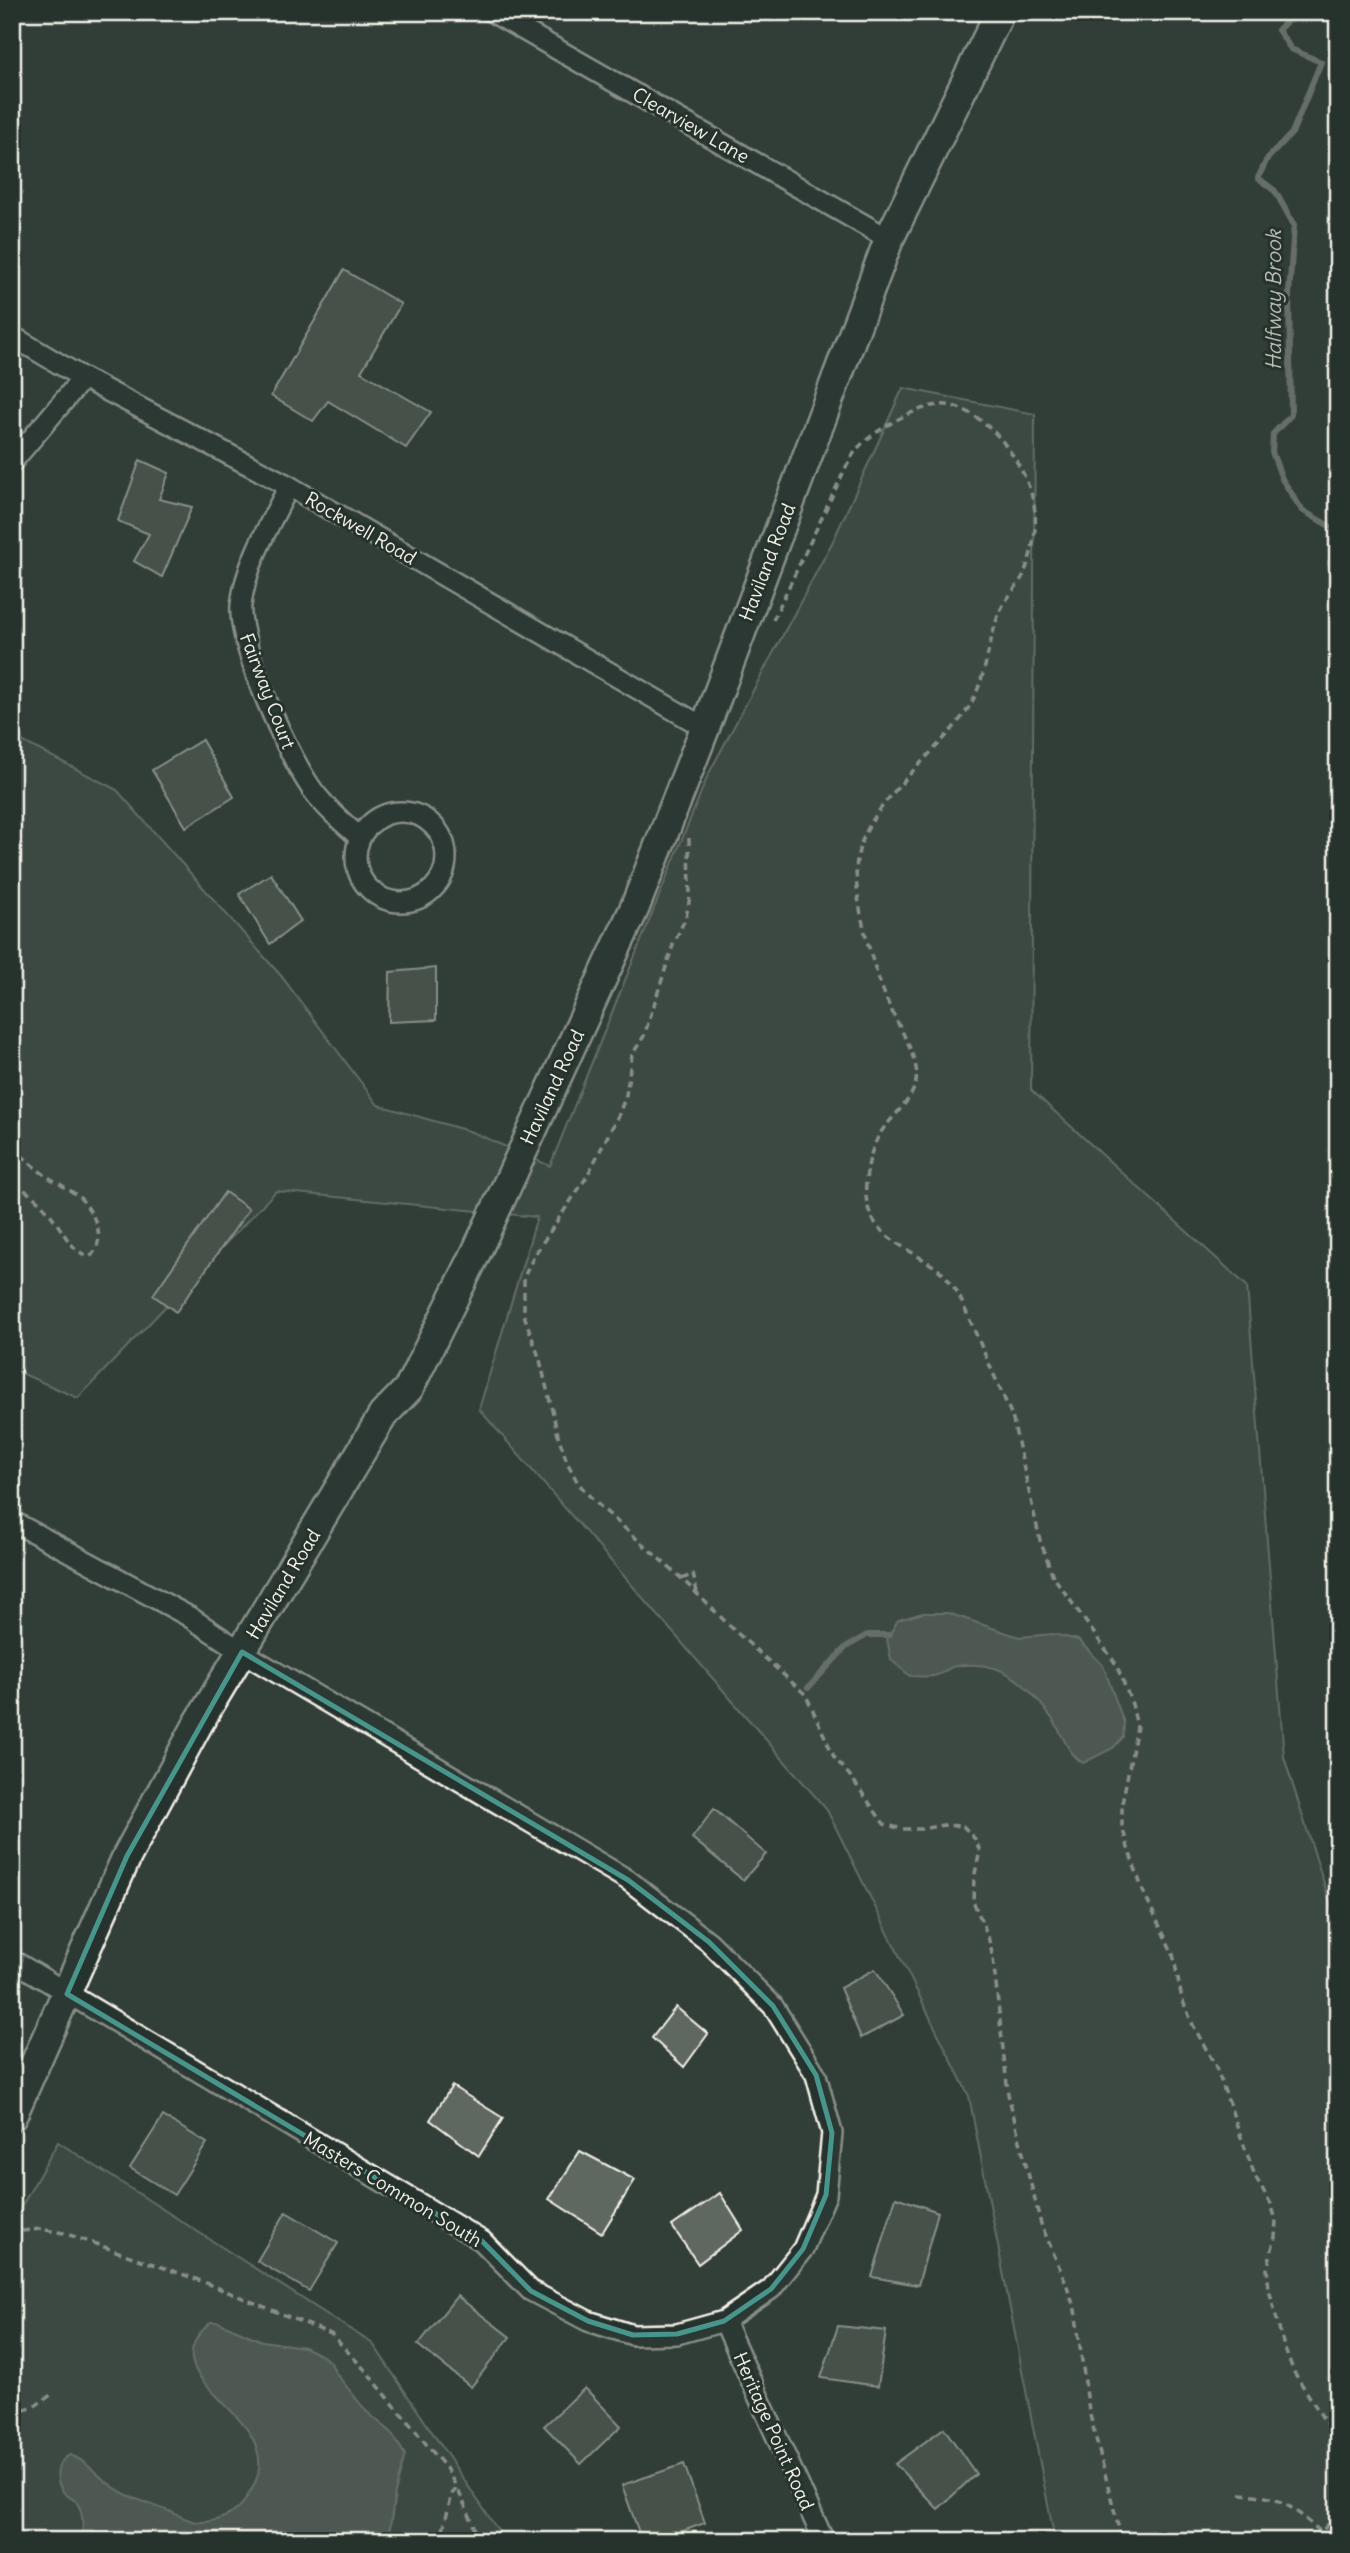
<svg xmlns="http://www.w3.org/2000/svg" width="1350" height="2553" font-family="Delius,sans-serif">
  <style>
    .green { fill: #4c564f; stroke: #a0a49c; stroke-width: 2 }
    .water { fill: #727972; stroke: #a6a9a1; stroke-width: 2 }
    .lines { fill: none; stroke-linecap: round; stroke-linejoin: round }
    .stream { stroke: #a6a9a1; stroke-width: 6 }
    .building { fill: #5f6861; stroke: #f4f1e8; stroke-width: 2 }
    .street-casing { stroke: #f4f1e8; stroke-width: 24 }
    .secondary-casing { stroke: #f4f1e8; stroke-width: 33 }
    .path { stroke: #f4f1e8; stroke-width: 3.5; stroke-dasharray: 7 5; stroke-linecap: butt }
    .street { stroke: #26332d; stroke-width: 19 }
    .secondary { stroke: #26332d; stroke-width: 28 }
    .marked { fill: none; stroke: #48958c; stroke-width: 5; stroke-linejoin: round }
    .labels { text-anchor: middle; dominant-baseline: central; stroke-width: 6; stroke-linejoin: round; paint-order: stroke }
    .street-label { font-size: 19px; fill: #f4f1e8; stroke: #26332d }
    .water-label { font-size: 21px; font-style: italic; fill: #babbb3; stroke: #26332d }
  </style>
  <rect width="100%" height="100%" fill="#323e38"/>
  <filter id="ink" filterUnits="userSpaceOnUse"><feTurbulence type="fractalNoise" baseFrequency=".0143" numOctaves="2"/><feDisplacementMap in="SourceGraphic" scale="14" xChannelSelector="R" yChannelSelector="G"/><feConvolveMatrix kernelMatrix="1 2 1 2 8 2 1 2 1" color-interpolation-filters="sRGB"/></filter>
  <g filter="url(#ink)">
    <g class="green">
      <polygon points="903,388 1035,414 1031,1090 1247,1286 1284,1757 1338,1928 1338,2541 1055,2541 969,2096 827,1810 479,1409 537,1217 276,1191 78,1398 12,1369 12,736 117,790 282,977 378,1105 472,1132 550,1166 708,775 833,541"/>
      <polygon points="58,2142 373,2344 505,2541 12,2541 12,2223"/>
    </g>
    <g class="water">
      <path d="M923,1613h25l71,24 34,-3 25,6 25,25 21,58 -1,14 -10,11 -30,15c-17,-11 -19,-27 -30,-43 -25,-35 -49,-62 -97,-54 -7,1 -12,7 -19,9 -8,3 -18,1 -27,1l-19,-16 -4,-21 11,-19z"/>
      <path d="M211,2322h7l44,19 42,6 19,9 8,7 4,9 32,40 24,20 14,23 -10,38 -7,48h-304c-3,-12 1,-27 -7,-38 -3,-5 -10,-6 -13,-10 -10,-13 -9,-31 6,-38 14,4 26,19 38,28 19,15 41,20 63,29 10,4 18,10 30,10 17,0 37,-8 45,-24 6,-9 12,-18 13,-29 7,-64 -113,-91 -48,-147z"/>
    </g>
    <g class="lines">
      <g class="stream">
        <polyline points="1296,12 1278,30 1291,49 1321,62 1292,133 1267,159 1258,178 1275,191 1294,225 1289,295 1291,415 1273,434 1272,452 1282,479 1302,510 1338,531"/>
        <polyline points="1338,539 1330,563 1338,575"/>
        <polyline points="808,1688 846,1647 867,1635 889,1635"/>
      </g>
    </g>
    <g class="building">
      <polygon points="344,270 401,304 361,372 431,412 406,448 328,401 313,421 271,396"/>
      <polygon points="140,460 169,473 159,499 192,507 162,577 134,561 149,534 118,521"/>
      <polygon points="202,740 234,797 186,827 152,770"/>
      <polygon points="271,874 301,921 270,944 239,894"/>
      <polygon points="436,968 436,1020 389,1022 390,972"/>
      <polygon points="225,1192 249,1209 176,1312 153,1295"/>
      <polygon points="714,1809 766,1854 743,1880 692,1838"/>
      <polygon points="875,1969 904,2015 861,2038 840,1988"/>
      <polygon points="676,2007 708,2034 684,2067 652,2038"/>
      <polygon points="452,2086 503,2118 479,2156 430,2120"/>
      <polygon points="163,2116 207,2143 174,2195 130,2168"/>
      <polygon points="580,2151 635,2180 602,2233 549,2199"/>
      <polygon points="720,2193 743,2230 698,2264 672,2226"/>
      <polygon points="896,2197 938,2212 918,2285 872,2277"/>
      <polygon points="286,2212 338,2243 309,2291 257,2261"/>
      <polygon points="457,2296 510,2337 471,2387 418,2345"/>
      <polygon points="838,2326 886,2331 878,2386 821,2378"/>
      <polygon points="585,2388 621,2426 581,2464 544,2426"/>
      <polygon points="944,2428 976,2474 938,2509 895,2464"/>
      <polygon points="684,2464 705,2523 655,2541 642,2541 622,2485"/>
    </g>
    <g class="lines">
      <g class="street-casing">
        <g id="street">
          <polyline points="492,12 889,239"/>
          <polyline points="12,336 83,378 289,486 705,728"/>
          <polyline points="12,462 83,378"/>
          <path d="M289,486c-19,38 -43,77 -48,119 -4,39 51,162 77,192 12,15 28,28 42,41"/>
          <circle cx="401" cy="857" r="45"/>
          <polyline points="12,1521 188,1616 242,1652 628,1880 709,1942 773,2006 816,2075 832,2133 826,2195 803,2249 771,2289 724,2321 677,2334 633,2335 588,2321 531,2291 482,2241 12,1960"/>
          <polyline points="724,2321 824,2541"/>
        </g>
      </g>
      <g class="secondary-casing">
        <polyline id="secondary" points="12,2116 127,1856 198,1724 383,1415 409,1388 474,1257 635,907 705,728 889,239 1000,12"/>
      </g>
      <g class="path">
        <path d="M773,620l73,-153c4,-6 7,-14 12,-19 16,-18 64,-46 89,-43 43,6 85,67 88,108 2,19 -4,45 -12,63 -7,13 -20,25 -25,40 -11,31 -12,66 -31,94 -31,46 -102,94 -110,150 -5,36 15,104 29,138 9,23 25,45 30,70 5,27 -21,44 -35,64 -9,14 -14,34 -15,50 -4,52 35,61 69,85 10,7 16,16 23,26l54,123 28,124 13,36 63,88 16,40 5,23 -15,77v22l6,22 15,43 30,63 9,45 11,26 23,42 39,109 16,28 5,16 -1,17 -8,32 2,20 15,58 10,25 44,70"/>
        <polyline points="689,838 690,897 686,917 673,945 644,1036 632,1055 626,1095 619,1114 586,1178 535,1254 524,1277 524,1315 540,1360 558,1435 567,1462 578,1483 594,1501 682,1579 735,1631 806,1695 834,1757 851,1777 884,1824 902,1829 921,1829 943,1825 963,1826 975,1839 980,1851 974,1878 973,1901 988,1936 993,1958 1008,2094 1041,2224 1066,2283 1075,2310 1089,2411 1122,2541"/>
        <path d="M12,1147c10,8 19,18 29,25 11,9 32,18 41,28 14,17 25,40 8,57 -20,-6 -27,-27 -40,-43 -11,-14 -23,-23 -38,-32"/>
        <polyline points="682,1579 693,1574 697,1592"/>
        <polyline points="12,2238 23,2231 40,2229 64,2233 196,2279 331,2334 367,2372 446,2468 457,2488"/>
        <polyline points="12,2413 32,2408 51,2395"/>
        <path d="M1240,2494c43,2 50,12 81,38l17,-18"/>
        <polyline points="440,2541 452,2494 457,2488 473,2523 477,2541"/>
        <polyline points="1321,2541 1321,2532"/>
      </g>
      <use href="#street" class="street"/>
      <use href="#secondary" class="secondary"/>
    </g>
  </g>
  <path d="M0 0H1350V2553H0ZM242,1652l386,228 81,62 64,64 43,69 16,58 -6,62 -23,54 -32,40 -47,32 -47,13 -44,1 -45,-14 -57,-30 -49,-50 -415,-247 60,-138z" fill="#323e38" fill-opacity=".55" fill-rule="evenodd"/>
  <path class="marked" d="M242,1652l386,228 81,62 64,64 43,69 16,58 -6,62 -23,54 -32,40 -47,32 -47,13 -44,1 -45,-14 -57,-30 -49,-50 -415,-247 60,-138z"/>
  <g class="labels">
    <g class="street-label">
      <text transform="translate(691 125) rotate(30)">Clearview Lane</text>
      <text transform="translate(361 528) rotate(30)">Rockwell Road</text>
      <text transform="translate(767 562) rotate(-69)">Haviland Road</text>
      <text transform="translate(268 691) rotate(69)">Fairway Court</text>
      <text transform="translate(552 1087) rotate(-65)">Haviland Road</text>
      <text transform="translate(283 1584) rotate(-59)">Haviland Road</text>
      <text transform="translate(393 2189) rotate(31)">Masters Common South</text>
      <text transform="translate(774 2431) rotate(66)">Heritage Point Road</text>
    </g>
    <g class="water-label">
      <text transform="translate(1273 300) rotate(-90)">Halfway Brook</text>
    </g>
  </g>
  <rect width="1350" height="2553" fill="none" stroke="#26332d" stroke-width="42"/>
  <rect x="21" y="21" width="1308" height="2511" fill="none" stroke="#f4f1e8" stroke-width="2.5" filter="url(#ink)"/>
</svg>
